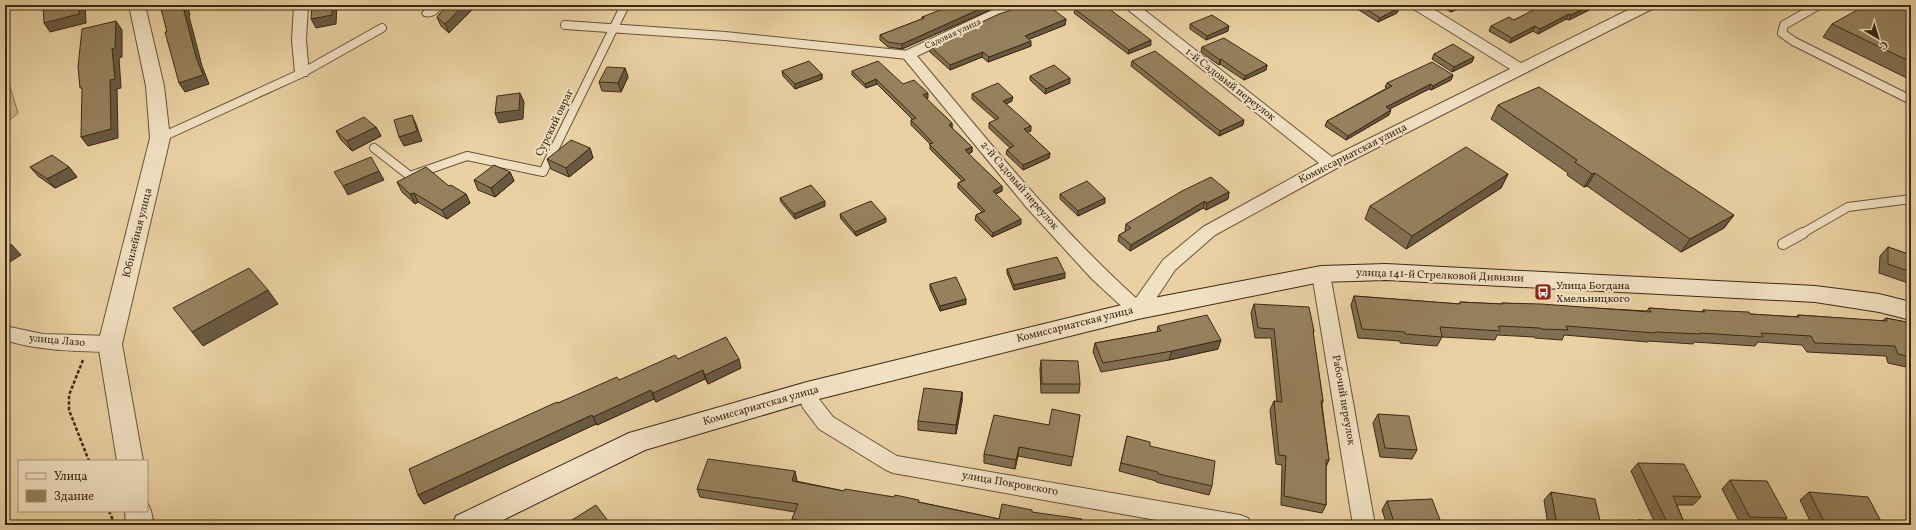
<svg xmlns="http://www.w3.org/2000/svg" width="1916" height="530" font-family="Vollkorn,serif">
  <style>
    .green { fill: #ccb58b; stroke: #847050 }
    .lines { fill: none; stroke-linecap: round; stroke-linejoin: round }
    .service-far1-casing { stroke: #685438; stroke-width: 10 }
    .service-casing { stroke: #685438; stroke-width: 12 }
    .minor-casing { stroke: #685438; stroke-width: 2 }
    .tertiary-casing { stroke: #685438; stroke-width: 2 }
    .secondary-casing { stroke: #3c2a14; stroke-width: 2 }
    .path { stroke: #3c2a14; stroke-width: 2.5; stroke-dasharray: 3.5 2; stroke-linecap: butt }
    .service-far1 { stroke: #f1e1c3; stroke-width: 8 }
    .service { stroke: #f1e1c3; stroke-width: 10 }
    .minor { fill: #f1e1c3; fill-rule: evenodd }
    .tertiary { fill: #f1e1c3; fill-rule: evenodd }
    .secondary { fill: #f1e1c3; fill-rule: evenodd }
    .wall { fill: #816f51; stroke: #3c2a14 }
    .shaded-wall { fill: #695a42; stroke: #3c2a14 }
    .building { fill: #96815e; stroke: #3c2a14 }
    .labels { text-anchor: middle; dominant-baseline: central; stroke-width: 4; stroke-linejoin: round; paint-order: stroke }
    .far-street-label { font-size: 9px; fill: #3c2a14; stroke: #f1e1c3 }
    .street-label { font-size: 11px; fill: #3c2a14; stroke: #f1e1c3 }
    .poi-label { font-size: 11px; fill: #3c2a14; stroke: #f1e1c3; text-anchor: start }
  </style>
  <rect width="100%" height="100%" fill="#ead1a3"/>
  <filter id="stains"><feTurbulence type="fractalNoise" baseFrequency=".005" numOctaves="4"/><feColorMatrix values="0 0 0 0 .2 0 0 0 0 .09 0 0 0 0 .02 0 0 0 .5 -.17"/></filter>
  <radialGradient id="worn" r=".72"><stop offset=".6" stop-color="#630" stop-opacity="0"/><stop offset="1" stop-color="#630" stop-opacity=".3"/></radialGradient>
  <polygon class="green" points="9,83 18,113 5,124 5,84"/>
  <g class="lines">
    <g class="service-far1-casing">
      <g id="service-far1">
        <polyline points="1819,5 1784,25 1782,33 1793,41 1911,100"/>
        <polyline points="565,25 725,36 908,55"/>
        <polyline points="160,138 302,73 382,28"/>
        <polyline points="374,148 410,176 467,156 543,172 625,5"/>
        <polyline points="1801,234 1848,207 1911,199"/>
      </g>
    </g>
    <g class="service-casing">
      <polyline id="service" points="1783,244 1803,233"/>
    </g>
    <g class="minor-casing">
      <g id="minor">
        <polygon points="294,5 308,5 306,40 309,73 307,76 297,76 295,73 292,40"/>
        <path d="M429,5h14c-5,8 -9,13 -19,11l-2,-3z"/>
        <path d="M1008,5h20l-2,3 -28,10 -81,38c70,83 138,169 219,242l27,-38 40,-33 116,-64 -197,-158h16l194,152 178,-88 -98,-61 -2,-3h17l94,58 117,-58h18l-2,3 -317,160 -122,67 -40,35 -30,45 -7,2 -7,-2 -39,-36 -65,-71 -126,-153 2,-3 85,-40z"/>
        <polygon points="1321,267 1327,269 1330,274 1375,525 1353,525 1312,274 1315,269"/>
        <path d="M5,326l38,8 67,2 7,3 3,5 -3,5 -7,3c-35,-1 -71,-1 -105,-12z"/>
        <polygon points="807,384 814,386 819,399 833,417 897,456 1240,515 1248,518 1251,525 1184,525 893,473 886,470 819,429 803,408 797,392 800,386"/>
      </g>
    </g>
    <g class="tertiary-casing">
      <g id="tertiary">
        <polygon points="129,5 145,5 164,86 170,138 122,344 143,461 117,461 98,344 150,138 146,86"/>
        <polygon points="147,502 151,511 154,525 126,525 125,511 147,511"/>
      </g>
    </g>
    <g class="secondary-casing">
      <polygon id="secondary" points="1386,264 1815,286 1879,294 1911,302 1911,320 1879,312 1815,302 1386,280 1321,282 1138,319 807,402 645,450 493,525 452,525 456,516 629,433 807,382 1138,301 1321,266"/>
    </g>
    <g class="path">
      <polyline points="83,360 69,395 69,410 89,461"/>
      <polyline points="109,511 115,525"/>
    </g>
    <use href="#service-far1" class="service-far1"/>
    <use href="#service" class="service"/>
    <use href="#minor" class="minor"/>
    <use href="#tertiary" class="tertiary"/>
    <use href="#secondary" class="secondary"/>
  </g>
  <g class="wall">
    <polygon points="447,5 477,5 449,33 441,26 437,17"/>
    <polygon points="1351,5 1393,5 1399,8 1397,13 1378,22"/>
    <polygon points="1438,5 1466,5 1451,12"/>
    <polygon points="1549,5 1599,5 1569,20 1566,19 1538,34 1533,31 1510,43 1489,31 1491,26 1514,20 1540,10"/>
    <polygon points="1911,5 1911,80 1823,37 1832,24"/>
    <polygon points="1075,9 1151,45 1128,54 1074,13"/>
    <polygon points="988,11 902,49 888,47 880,40 880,35 922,19 922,17"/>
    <polygon points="1066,19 1065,25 1029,39 1031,46 988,62 982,57 950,70 930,52 930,46"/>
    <polygon points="1190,24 1228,31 1206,40 1190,29"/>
    <polygon points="1202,47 1267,65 1266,70 1244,80 1220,64 1219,65 1201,52"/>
    <polygon points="1434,54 1474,57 1472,62 1452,72 1432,59"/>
    <polygon points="1132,61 1243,125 1219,136 1131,66"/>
    <polygon points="625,68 628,77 621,92 602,91 599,82"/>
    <polygon points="782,71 822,74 822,79 795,89 783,76"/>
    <polygon points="852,71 903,84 928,98 926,99 952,123 952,128 972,147 972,152 968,154 1002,186 1002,191 996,194 1021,224 992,237 975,220 976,215 982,212 958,188 958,183 962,181 930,149 930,144 911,125 911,120 913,120 877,84 866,88 852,75"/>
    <polygon points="1453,75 1451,80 1431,90 1429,89 1389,109 1389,115 1346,140 1325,126 1327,121 1387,88 1385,87 1387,83"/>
    <polygon points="1030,76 1070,83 1045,94 1030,80"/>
    <polygon points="972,94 1012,101 1006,104 1031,131 1027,132 1050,153 1049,158 1023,170 1006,154 1007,150 1010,148 989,128 989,123 996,120 972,99"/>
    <polygon points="1498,105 1734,215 1724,228 1681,252 1587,186 1584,187 1567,175 1568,173 1491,119"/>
    <polygon points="376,127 381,136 352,151 341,140 336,131"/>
    <polygon points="590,148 593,158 569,177 551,169 547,159"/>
    <polygon points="30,167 69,167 77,177 55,188 38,176"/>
    <polygon points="510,172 514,181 495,197 478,190 474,180"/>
    <polygon points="1508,174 1501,188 1406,249 1365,219 1370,206"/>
    <polygon points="397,182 466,194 470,203 447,219 418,202 415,204 402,192"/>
    <polygon points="1229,192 1228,199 1206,210 1203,208 1130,251 1118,241 1119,235 1126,231 1125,230 1126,224"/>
    <polygon points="1060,194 1105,203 1078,216 1060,199"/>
    <polygon points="780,198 825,206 795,219 781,202"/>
    <polygon points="840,214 886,222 856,236 841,219"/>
    <polygon points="1888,247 1911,255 1911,280 1908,283 1879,273 1880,256"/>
    <polygon points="1007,269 1065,278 1014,290 1007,273"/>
    <polygon points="930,284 966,304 940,311 930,289"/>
    <polygon points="1354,296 1459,304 1460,302 1501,304 1502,303 1647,311 1649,308 1702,312 1703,310 1750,314 1796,317 1798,315 1882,321 1886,318 1911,323 1911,368 1888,363 1886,356 1807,352 1802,345 1758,342 1755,346 1694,342 1693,344 1649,341 1648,342 1564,335 1562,340 1535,338 1534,337 1497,335 1495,340 1442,337 1437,346 1400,343 1400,341 1358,338 1351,305"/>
    <polygon points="1254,304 1314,331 1313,334 1323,401 1322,405 1329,460 1326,467 1326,505 1322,513 1281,505 1282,465 1276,464 1270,410 1274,401 1277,402 1271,338 1255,338 1251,313"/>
    <polygon points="1158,326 1218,349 1169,360 1101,372 1093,352 1095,343 1157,332"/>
    <polygon points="678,359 741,368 708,384 705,379 656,402 654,399 597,425 596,424 424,504 418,495 558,403"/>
    <polygon points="1041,360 1080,384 1079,393 1041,393 1040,369"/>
    <polygon points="962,392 962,401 956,434 918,430 918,421"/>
    <polygon points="1378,414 1417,450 1412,459 1380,457 1373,423"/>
    <polygon points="1080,415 1071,466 1018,456 1015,469 984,463 984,454 1049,425"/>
    <polygon points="1127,436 1150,446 1212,486 1209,495 1156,482 1156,481 1119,471"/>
    <polygon points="1638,463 1701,497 1693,505 1677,505 1685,525 1633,525 1638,520 1654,521 1631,471"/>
    <polygon points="797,480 796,481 844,491 919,502 999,519 1032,512 1081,525 793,525 792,519 795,512 700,497 697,489"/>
    <polygon points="1730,480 1787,518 1779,525 1741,525 1722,489"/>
    <polygon points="1551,492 1601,525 1548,525 1544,500"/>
    <polygon points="1809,492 1883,525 1812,525 1800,500"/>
    <polygon points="1387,501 1442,525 1387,525 1382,510"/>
  </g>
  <g class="shaded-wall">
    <polygon points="79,5 85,5 86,23 50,32 44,23"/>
    <polygon points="184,5 187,5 190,15 189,16 202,66 209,84 185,92 179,83 196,57 183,7"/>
    <polygon points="332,5 337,5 336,24 316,28 311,19"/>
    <polygon points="464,5 477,5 449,33 445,24"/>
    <polygon points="989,5 1003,5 988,11 902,49 902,44"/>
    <polygon points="1458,5 1466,5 1451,12 1453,8"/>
    <polygon points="1592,5 1599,5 1569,20 1571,15"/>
    <polygon points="1399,8 1397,13 1378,22 1380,18"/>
    <polygon points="1569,14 1566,19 1538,34 1540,29"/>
    <polygon points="1066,19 1065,25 1025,41 1025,36"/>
    <polygon points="116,21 122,30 122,57 119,58 121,88 117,89 118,138 88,146 81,137 110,80 112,49"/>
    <polygon points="1229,26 1228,31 1206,40 1207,36"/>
    <polygon points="1535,26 1533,31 1510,43 1512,38"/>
    <polygon points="1151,40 1151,45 1128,54 1129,50"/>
    <polygon points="1031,41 1031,46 988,62 989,57"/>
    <polygon points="983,52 982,57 950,70 950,65"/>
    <polygon points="1474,57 1472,62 1452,72 1454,67"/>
    <polygon points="1221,59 1220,64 1219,65 1220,60"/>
    <polygon points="1267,65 1266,70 1244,80 1245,76"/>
    <polygon points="625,68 628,77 621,92 618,83"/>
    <polygon points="822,74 822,79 795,89 795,84"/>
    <polygon points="1453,75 1451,80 1431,90 1433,86"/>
    <polygon points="1070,78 1070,83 1045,94 1046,89"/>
    <polygon points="876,79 877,84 866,88 865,84"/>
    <polygon points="1431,84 1429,89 1384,112 1386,107"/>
    <polygon points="520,93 524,102 523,119 499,123 495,113"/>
    <polygon points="928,93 928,98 923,100 923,95"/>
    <polygon points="1013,97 1012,101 1002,106 1003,101"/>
    <polygon points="1391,110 1389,115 1346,140 1348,136"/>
    <polygon points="412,115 416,124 422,141 404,146 399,137"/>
    <polygon points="1244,120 1243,125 1219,136 1220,131"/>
    <polygon points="952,123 952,128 949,125"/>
    <polygon points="1031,126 1031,131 1023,134 1024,129"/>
    <polygon points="376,127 381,136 352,151 347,141"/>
    <polygon points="972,147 972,152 965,155 965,150"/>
    <polygon points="590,148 593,158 569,177 566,168"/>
    <polygon points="1050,153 1049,158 1023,170 1023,165"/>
    <polygon points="69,167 77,177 55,188 47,179"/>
    <polygon points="379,171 384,180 348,195 343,186"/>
    <polygon points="510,172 514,181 495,197 491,188"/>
    <polygon points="1595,173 1587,186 1584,187 1592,174"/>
    <polygon points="1508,174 1501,188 1406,249 1412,236"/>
    <polygon points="1002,186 1002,191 992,195 993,191"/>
    <polygon points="1229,192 1228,199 1206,210 1207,203"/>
    <polygon points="414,193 418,202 415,204 410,194"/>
    <polygon points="466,194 470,203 447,219 442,210"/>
    <polygon points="1105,198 1105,203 1078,216 1078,211"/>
    <polygon points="825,201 825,206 795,219 794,214"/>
    <polygon points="1205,201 1203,208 1130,251 1131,245"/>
    <polygon points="1734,215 1724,228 1681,252 1690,239"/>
    <polygon points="886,218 886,222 856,236 855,232"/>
    <polygon points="1021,219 1021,224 992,237 993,233"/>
    <polygon points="12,245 21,255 5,265 5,250"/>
    <polygon points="1065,273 1065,278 1014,290 1014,285"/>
    <polygon points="268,290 278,304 203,346 192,332"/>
    <polygon points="966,299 966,304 940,311 940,306"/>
    <polygon points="1221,340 1218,349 1169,360 1172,351"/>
    <polygon points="739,359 741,368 708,384 705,375"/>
    <polygon points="703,370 705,379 656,402 653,393"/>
    <polygon points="651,390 654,399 597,425 593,417"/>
    <polygon points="962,392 962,401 956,434 956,425"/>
    <polygon points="592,415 596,424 424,504 418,495"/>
    <polygon points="1019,447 1018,456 1015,469 1016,460"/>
    <polygon points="795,471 797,480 794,489 792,481"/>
  </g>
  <g class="building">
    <polygon points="43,5 79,5 79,14 44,23"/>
    <polygon points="160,5 184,5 185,6 183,7 196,57 203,75 179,83 165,32 167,32"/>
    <polygon points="312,5 332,5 332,15 311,19"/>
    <polygon points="447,5 464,5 445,24 437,17"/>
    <polygon points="953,5 989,5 902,44 888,42 880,35 924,18 922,17"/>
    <polygon points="1025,5 1047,5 1066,19 1025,36 1031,41 989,57 983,52 950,65 930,46 999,14"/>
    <polygon points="1084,5 1104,5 1151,40 1129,50 1075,9"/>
    <polygon points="1360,5 1393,5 1399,8 1380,18"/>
    <polygon points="1448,5 1458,5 1453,8"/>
    <polygon points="1549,5 1592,5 1571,15 1569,14 1540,29 1535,26 1512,38 1491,26 1509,17 1514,20 1537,8 1540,10"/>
    <polygon points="1866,5 1911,5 1911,62 1832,24"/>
    <polygon points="1212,15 1229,26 1207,36 1190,24"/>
    <polygon points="116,21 115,48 112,49 115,79 110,80 111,129 81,137 82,88 80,88 78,67 82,29"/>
    <polygon points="1224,38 1267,65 1245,76 1221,59 1220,60 1202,47"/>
    <polygon points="1453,44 1474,57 1454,67 1434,54"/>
    <polygon points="1155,51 1244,120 1220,131 1132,61"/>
    <polygon points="809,61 822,74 795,84 782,71"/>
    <polygon points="878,61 903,84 914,80 928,93 923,95 952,123 949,125 972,147 965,150 1002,186 993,191 1021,219 993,233 976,215 985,211 958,183 965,180 929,144 933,143 911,120 916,118 876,79 865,84 852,71"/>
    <polygon points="1432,62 1453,75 1433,86 1431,84 1386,107 1391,110 1348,136 1327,121 1392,86 1387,83"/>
    <polygon points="1054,65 1070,78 1046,89 1030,76"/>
    <polygon points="607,67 625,68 618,83 599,82"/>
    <polygon points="998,83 1013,97 1003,101 1031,126 1024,129 1050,153 1023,165 1007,150 1014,146 989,123 999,118 972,94"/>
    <polygon points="1539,87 1734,215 1690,239 1595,173 1592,174 1575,162 1577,160 1498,105"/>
    <polygon points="520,93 519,110 495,113 497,96"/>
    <polygon points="412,115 417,131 399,137 394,120"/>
    <polygon points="364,117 376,127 347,141 336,131"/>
    <polygon points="571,140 590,148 566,168 547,159"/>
    <polygon points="1466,147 1508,174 1412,236 1370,206"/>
    <polygon points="52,155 69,167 47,179 30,167"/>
    <polygon points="371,157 379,171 343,186 334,172"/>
    <polygon points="494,165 510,172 491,188 474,180"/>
    <polygon points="426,167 449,186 451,185 466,194 442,210 414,193 410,194 397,182"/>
    <polygon points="1211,177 1229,192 1207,203 1205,201 1131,245 1119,235 1131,228 1126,224 1182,191"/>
    <polygon points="1087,181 1105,198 1078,211 1060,194"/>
    <polygon points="811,185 825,201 794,214 780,198"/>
    <polygon points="871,201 886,218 855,232 840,214"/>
    <polygon points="5,241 12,245 5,250"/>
    <polygon points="1888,247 1911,255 1911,272 1888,264"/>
    <polygon points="1057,257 1065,273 1014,285 1007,269"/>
    <polygon points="249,268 268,290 192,332 173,308"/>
    <polygon points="956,277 966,299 940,306 930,284"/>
    <polygon points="1354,296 1460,304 1460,302 1503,304 1502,303 1541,304 1651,312 1649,308 1705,312 1703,310 1749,312 1750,314 1799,317 1798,315 1887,321 1886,318 1911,323 1911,357 1898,354 1895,346 1815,343 1811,336 1761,333 1763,337 1700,333 1701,334 1655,332 1655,333 1566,326 1568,330 1541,329 1540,328 1498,326 1500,331 1440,327 1442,337 1405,334 1405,332 1362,329"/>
    <polygon points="1254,304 1309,307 1314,331 1313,331 1323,401 1321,401 1329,460 1326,460 1326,505 1284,496 1286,456 1279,455 1274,401 1282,402 1274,329 1258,328"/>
    <polygon points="1207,315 1221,340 1172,351 1103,363 1095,343 1161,331 1158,326"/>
    <polygon points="726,337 739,359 705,375 703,370 653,393 651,390 593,417 592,415 418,495 409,469 557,402 558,403 617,377 619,380 675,355 678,359"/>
    <polygon points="1041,360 1078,361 1080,384 1042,384"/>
    <polygon points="924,388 962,392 956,425 918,421"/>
    <polygon points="1052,409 1080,415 1073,457 1019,447 1016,460 984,454 994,415 1049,425"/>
    <polygon points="1378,414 1409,416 1417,450 1385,448"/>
    <polygon points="1127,436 1150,442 1150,446 1215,461 1212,486 1158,474 1158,472 1121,463"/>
    <polygon points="708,459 795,471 792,481 844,491 845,489 894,497 895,495 919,500 918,502 999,519 1002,504 1032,510 1032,512 1082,519 1081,525 820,525 792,519 798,504 697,489"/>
    <polygon points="1638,463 1684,464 1701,497 1673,496 1685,525 1640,525 1638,520 1667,522"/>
    <polygon points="1730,480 1767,481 1787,518 1750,517"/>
    <polygon points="1551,492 1595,499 1601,525 1557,525"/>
    <polygon points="1809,492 1868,497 1883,525 1826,525"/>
    <polygon points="1432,499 1442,525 1395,525 1387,501"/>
    <polygon points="596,505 611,525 564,525"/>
    <polygon points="1111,521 1129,525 1110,525"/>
  </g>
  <defs>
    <g id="bus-square" transform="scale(0.9)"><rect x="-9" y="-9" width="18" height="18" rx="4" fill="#8f2418" stroke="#f1e1c3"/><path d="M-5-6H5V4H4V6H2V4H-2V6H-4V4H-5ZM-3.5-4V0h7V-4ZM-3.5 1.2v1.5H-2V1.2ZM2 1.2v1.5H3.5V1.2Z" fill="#fff"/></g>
  </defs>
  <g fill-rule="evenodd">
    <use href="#bus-square" x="1543" y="292"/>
  </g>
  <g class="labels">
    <g class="far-street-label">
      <text transform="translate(953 34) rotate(-25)">Садовая улица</text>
    </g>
    <g class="street-label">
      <text transform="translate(1230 85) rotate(38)">1-й Садовый переулок</text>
      <text transform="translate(555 123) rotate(-64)">Сурский овраг</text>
      <text transform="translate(1353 154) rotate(-27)">Комиссариатская улица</text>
      <text transform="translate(1019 186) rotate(49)">2-й Садовый переулок</text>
      <text transform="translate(138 233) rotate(-76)">Юбилейная улица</text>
      <text transform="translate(1440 276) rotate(2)">улица 141-й Стрелковой Дивизии</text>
      <text transform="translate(1075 325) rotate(-14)">Комиссариатская улица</text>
      <text transform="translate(57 341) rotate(5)">улица Лазо</text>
      <text transform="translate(1343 400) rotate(80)">Рабочий переулок</text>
      <text transform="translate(761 406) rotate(-16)">Комиссариатская улица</text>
      <text transform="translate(1010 484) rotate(10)">улица Покровского</text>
    </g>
    <g class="poi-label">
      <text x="1556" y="286">Улица Богдана<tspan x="1556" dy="13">Хмельницкого</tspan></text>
    </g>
  </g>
  <rect width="1916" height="530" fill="none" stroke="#ead1a3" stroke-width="20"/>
  <rect x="6" y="6" width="1904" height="518" fill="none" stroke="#3c2a14" stroke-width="2"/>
  <rect x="10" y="10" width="1896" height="510" fill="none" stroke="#3c2a14"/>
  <rect x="18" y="460" width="130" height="52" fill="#f1e1c3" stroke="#a9987d"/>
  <rect x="26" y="473" width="20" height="6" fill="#f1e1c3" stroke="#a9987d"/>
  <text x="54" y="480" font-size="12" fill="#3c2a14">Улица</text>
  <rect x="26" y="490" width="20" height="12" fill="#96815e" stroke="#a9987d"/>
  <text x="54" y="500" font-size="12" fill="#3c2a14">Здание</text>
  <g transform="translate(1878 38) rotate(142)" stroke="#f1e1c3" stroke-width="3" paint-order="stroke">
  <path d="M0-3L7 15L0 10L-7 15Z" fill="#3c2a14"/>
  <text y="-6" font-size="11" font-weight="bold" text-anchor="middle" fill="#3c2a14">С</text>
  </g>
  <rect width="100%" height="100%" filter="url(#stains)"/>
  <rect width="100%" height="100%" fill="url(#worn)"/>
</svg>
